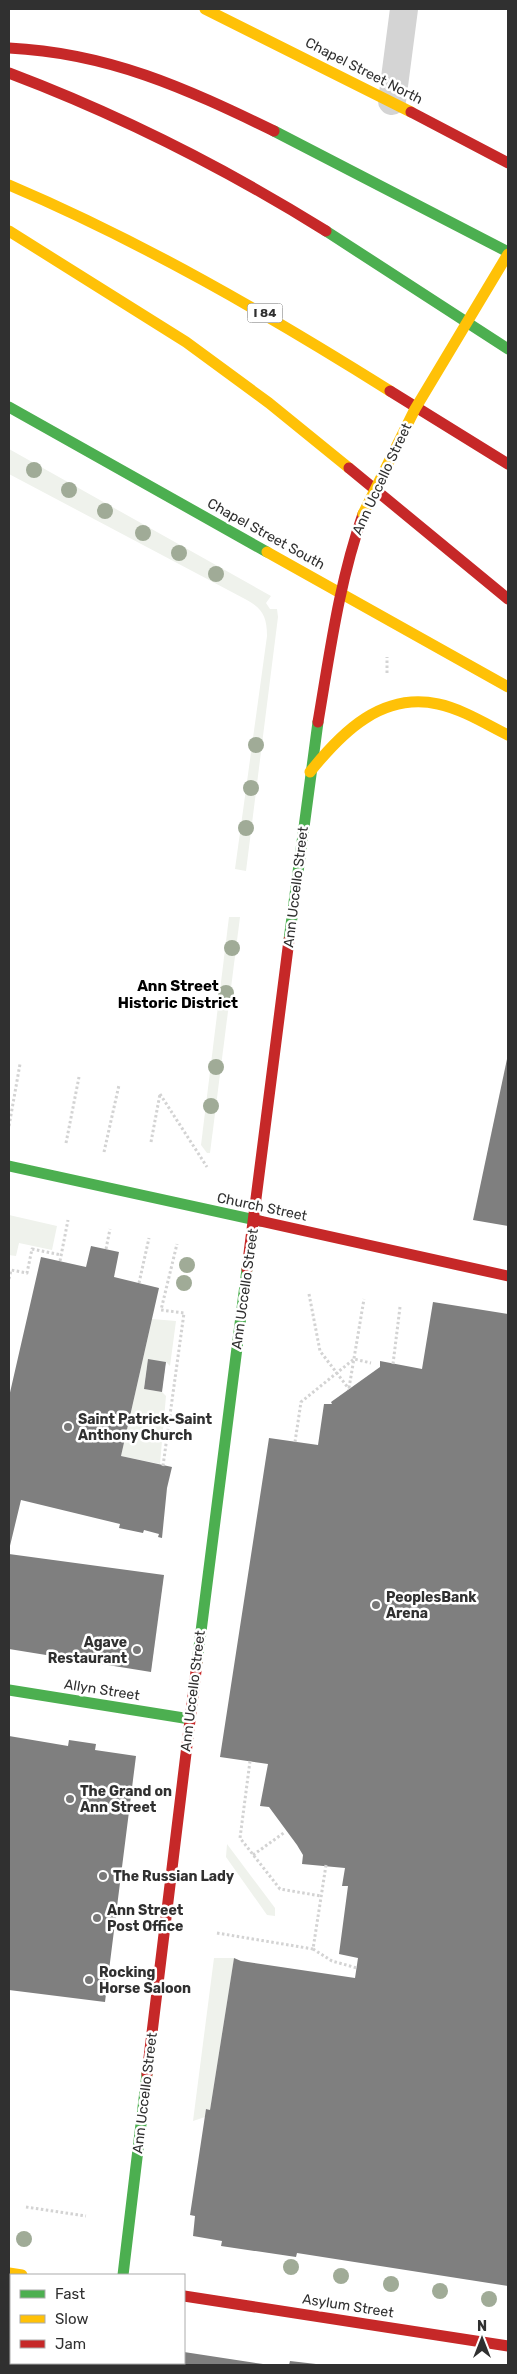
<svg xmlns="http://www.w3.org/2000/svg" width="517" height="2374" font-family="Rubik,sans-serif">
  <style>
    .green { fill: #eff2ec }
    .building { fill: #7f7f7f }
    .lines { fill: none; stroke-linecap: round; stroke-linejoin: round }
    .path { stroke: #d3d3d3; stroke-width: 3; stroke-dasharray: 2.5 2.5; stroke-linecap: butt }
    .street { stroke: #d4d4d4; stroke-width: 28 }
    .fast { stroke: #4caf50; stroke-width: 11 }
    .slow { stroke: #ffc107; stroke-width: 11 }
    .jam { stroke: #c62828; stroke-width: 11 }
    .slow-bridge { stroke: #ffc107; stroke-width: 11 }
    .tree { fill: #a0ab97 }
    .poi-dot { fill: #787878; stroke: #fff; stroke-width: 2 }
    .labels { text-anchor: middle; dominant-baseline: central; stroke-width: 5; stroke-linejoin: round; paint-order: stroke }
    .shield { fill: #fff; stroke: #6e6e6e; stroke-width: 1 }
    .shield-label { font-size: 12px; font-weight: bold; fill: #303030 }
    .street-label { font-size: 14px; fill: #303030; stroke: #fff }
    .poi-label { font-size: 14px; font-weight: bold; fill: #303030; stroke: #fff; text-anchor: start }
    .neighbourhood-label { font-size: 15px; font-weight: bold; fill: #000; stroke: #fff }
  </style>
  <rect width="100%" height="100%" fill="#fff"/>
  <g class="green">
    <path d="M9,449l262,147 -5,7 4,6h7l1,8 -32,254 -11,-2 32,-233c0,-20 -5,-28 -22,-37l-236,-125z"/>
    <polygon points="229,917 240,917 210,1153 207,1153 201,1145"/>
    <polygon points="9,1215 57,1226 52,1250 19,1243 16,1256 9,1255"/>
    <polygon points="152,1319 176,1321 170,1366 166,1362 148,1360 144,1389 162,1392 166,1396 160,1464 121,1456"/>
    <polygon points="227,1844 275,1908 275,1916 267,1915 226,1857"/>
    <polygon points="214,1958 234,1958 210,2110 206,2109 205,2117 193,2121"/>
  </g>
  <g class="building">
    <polygon points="507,1059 508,1059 508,1226 473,1220"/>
    <polygon points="91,1246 119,1252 114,1277 159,1288 121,1456 172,1467 167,1488 162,1538 158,1537 159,1534 144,1530 143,1533 119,1528 120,1524 21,1500 9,1550 9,1397 41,1257 86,1267"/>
    <polygon points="433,1302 508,1314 508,2286 297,2253 296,2257 221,2246 222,2241 193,2236 195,2216 190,2215 206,2109 210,2110 234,1958 241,1961 355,1978 358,1958 339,1954 348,1886 342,1886 345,1868 302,1864 303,1855 297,1845 269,1807 260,1806 268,1764 220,1757 269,1438 318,1445 324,1404 332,1404 331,1402 380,1367 380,1361 422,1369"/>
    <polygon points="148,1359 166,1362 162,1392 144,1389"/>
    <polygon points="9,1554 164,1575 151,1672 9,1649"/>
    <polygon points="9,1736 68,1746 69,1740 96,1744 95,1750 136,1756 105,2002 9,1990"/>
    <polygon points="9,2327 11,2327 11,2363 63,2363 63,2365 9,2365"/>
    <polygon points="184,2352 263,2364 263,2365 162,2365 162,2363 184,2363"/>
    <polygon points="290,2361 316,2364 316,2365 289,2365"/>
  </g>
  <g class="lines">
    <g class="path">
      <polyline points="387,673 387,657"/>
      <polyline points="160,1094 207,1167"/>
      <polyline points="9,1126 20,1064"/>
      <polyline points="151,1142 160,1094"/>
      <polyline points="66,1143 79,1077"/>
      <polyline points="104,1152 119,1085"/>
      <polyline points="106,1249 110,1229"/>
      <polyline points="60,1261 68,1220"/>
      <polyline points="9,1279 11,1270 27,1273 32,1249 61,1255"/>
      <polyline points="139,1283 149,1238"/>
      <polyline points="309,1294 320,1351 349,1389"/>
      <polyline points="393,1364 400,1307"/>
      <polyline points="349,1388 364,1299"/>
      <polyline points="295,1442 301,1402 354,1359 371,1363"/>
      <polyline points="163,1466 184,1313 161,1310 177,1244"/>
      <polyline points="250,1761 240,1838 280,1889 321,1896"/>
      <polyline points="253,1855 285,1832"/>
      <polyline points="326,1865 313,1949 332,1961 357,1968"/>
      <polyline points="217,1933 313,1949"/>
      <polyline points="26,2207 86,2216"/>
    </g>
    <polyline class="street" points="392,101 404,9"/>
    <g class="fast">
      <polyline points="274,131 508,252"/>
      <polyline points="326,231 508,349"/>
      <polyline points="9,407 267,552"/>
      <polyline points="289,940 318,722"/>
      <polyline points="9,1166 260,1221"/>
      <polyline points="197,1663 247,1269"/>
      <polyline points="9,1690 190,1719"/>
      <polyline points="123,2275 147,2074"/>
      <polyline points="111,2363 111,2365"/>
    </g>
    <g class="slow">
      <polyline points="205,9 411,112"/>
      <path d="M9,185c134,57 258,129 381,206"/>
      <polyline points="9,231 186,342 269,403 349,468"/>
      <polyline points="267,552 508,687"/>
      <path d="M310,772c32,-40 72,-80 128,-68 24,5 48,20 70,31"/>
      <polyline points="9,2273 22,2275"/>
    </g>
    <g class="jam">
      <path d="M9,48c100,5 176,40 265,83"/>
      <path d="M9,73c111,42 216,95 317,158"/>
      <polyline points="411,112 508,163"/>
      <polyline points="390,391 508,464"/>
      <polyline points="349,468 508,599"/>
      <path d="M318,722c12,-70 21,-140 45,-208"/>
      <polyline points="260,1221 508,1276"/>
      <polyline points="247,1269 289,940"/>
      <polyline points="147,2074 197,1663"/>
      <polyline points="184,2296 508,2346"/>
    </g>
    <polyline class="slow-bridge" points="363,514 415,409 508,254"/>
  </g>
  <g class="tree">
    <circle cx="34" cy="470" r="8"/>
    <circle cx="69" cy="490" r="8"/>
    <circle cx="105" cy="511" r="8"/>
    <circle cx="143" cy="533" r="8"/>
    <circle cx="179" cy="553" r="8"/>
    <circle cx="216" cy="574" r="8"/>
    <circle cx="256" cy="745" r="8"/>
    <circle cx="251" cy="788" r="8"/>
    <circle cx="246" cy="828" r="8"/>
    <circle cx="232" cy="948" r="8"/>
    <circle cx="226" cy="993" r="8"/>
    <circle cx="216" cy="1067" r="8"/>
    <circle cx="211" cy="1106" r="8"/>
    <circle cx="187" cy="1265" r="8"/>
    <circle cx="184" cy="1283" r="8"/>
    <circle cx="24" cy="2239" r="8"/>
    <circle cx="291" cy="2267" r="8"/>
    <circle cx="341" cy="2276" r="8"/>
    <circle cx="391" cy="2284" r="8"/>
    <circle cx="440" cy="2291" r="8"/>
    <circle cx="489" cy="2299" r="8"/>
  </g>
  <g class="poi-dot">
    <circle cx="68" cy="1427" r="5"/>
    <circle cx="376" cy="1605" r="5"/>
    <circle cx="137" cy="1650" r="5"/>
    <circle cx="70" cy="1799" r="5"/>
    <circle cx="103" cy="1876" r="5"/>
    <circle cx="97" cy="1918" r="5"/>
    <circle cx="89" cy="1980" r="5"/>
  </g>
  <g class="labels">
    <rect class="shield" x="247.5" y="303.5" width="35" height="19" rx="4"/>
    <g class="shield-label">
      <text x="265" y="313">I 84</text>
    </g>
    <g class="street-label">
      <text transform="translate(364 71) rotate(27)">Chapel Street North</text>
      <text transform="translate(382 479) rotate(-65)">Ann Uccello Street</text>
      <text transform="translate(266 534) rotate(29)">Chapel Street South</text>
      <text transform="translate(296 887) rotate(-83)">Ann Uccello Street</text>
      <text transform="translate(262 1207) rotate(12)">Church Street</text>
      <text transform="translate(245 1289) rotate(-82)">Ann Uccello Street</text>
      <text transform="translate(102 1690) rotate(9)">Allyn Street</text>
      <text transform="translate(193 1691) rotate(-83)">Ann Uccello Street</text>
      <text transform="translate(145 2093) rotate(-83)">Ann Uccello Street</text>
      <text transform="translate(348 2306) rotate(9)">Asylum Street</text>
    </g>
    <g class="poi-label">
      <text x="78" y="1419">Saint Patrick-Saint<tspan x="78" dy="16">Anthony Church</tspan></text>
      <text x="386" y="1597">PeoplesBank<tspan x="386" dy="16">Arena</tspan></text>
      <text x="127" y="1642" text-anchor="end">Agave<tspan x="127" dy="16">Restaurant</tspan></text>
      <text x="80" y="1791">The Grand on<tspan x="80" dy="16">Ann Street</tspan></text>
      <text x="113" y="1876">The Russian Lady</text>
      <text x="107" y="1910">Ann Street<tspan x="107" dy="16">Post Office</tspan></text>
      <text x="99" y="1972">Rocking<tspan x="99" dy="16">Horse Saloon</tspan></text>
    </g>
    <g class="neighbourhood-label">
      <text x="178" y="986">Ann Street<tspan x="178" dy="17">Historic District</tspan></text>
    </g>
  </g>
  <rect width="517" height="2374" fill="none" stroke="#303030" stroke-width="20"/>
  <rect x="10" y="2274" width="175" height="90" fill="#ffffff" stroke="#acacac"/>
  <rect x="20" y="2290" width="25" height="8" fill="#4caf50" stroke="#acacac"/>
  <text x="55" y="2299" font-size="15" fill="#303030">Fast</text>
  <rect x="20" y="2315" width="25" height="8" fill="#ffc107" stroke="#acacac"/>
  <text x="55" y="2324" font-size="15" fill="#303030">Slow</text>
  <rect x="20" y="2340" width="25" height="8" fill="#c62828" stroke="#acacac"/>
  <text x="55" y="2349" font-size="15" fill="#303030">Jam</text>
  <g transform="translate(482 2339)" stroke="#ffffff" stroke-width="4" paint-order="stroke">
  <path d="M0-4L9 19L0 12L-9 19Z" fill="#303030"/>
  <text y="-8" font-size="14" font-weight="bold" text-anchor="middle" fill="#303030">N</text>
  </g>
</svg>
